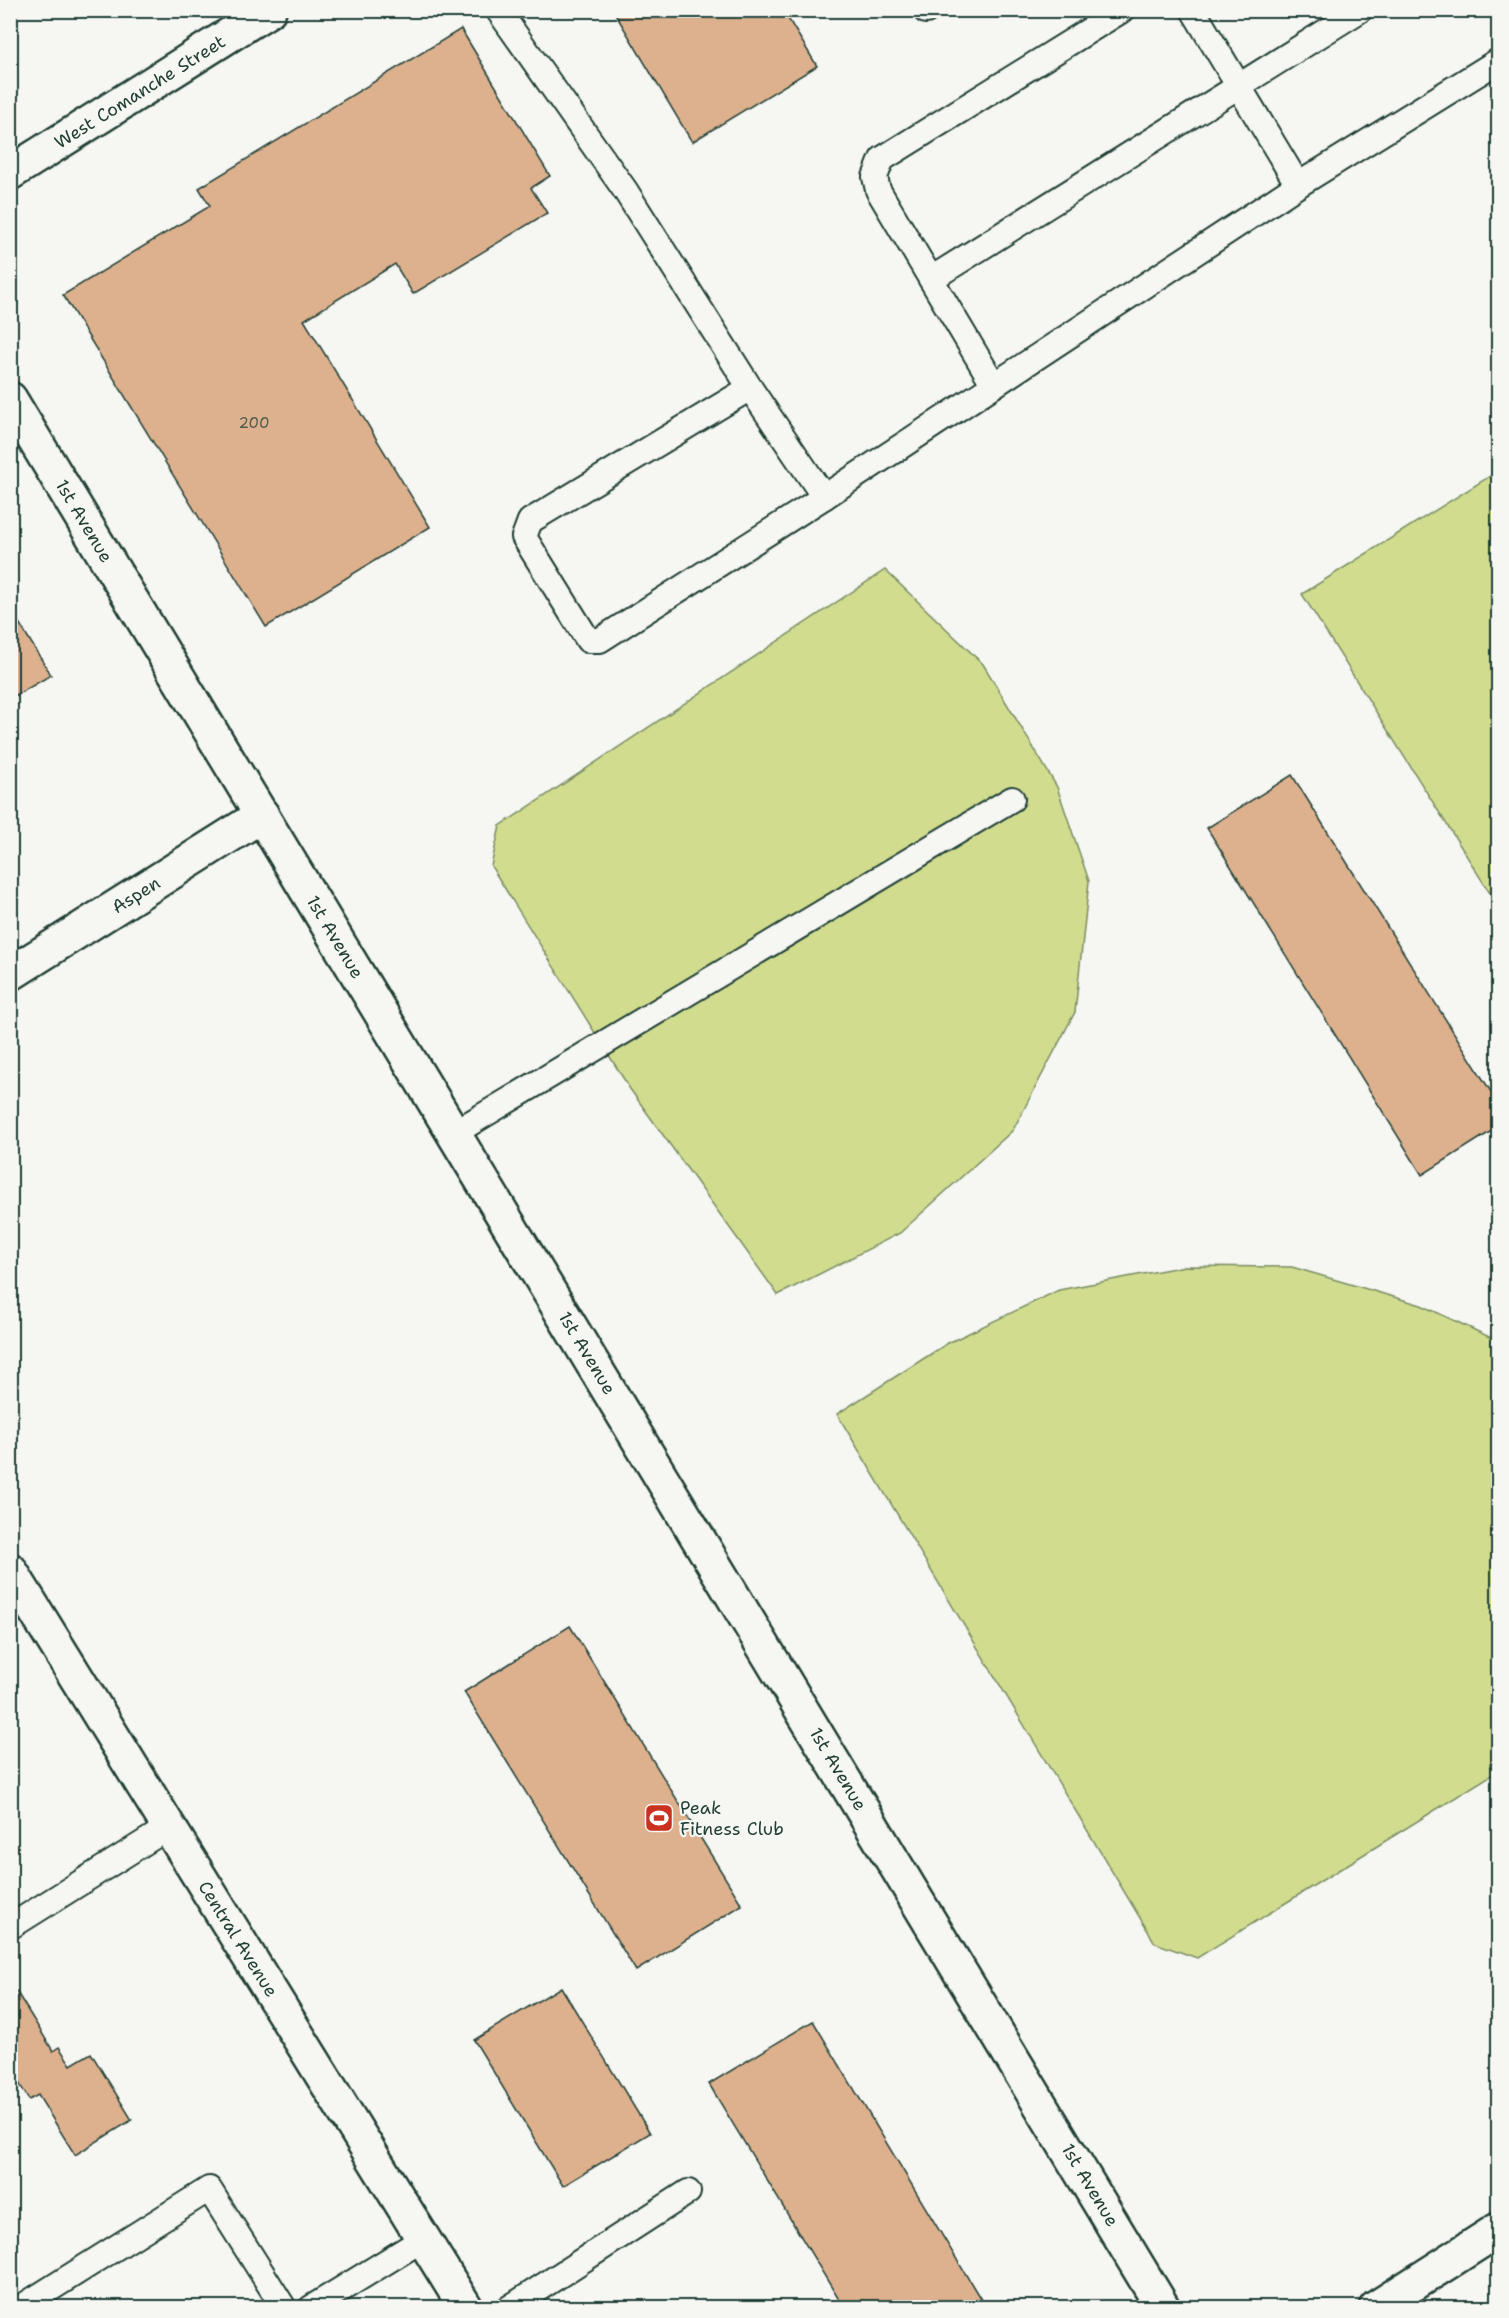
<svg xmlns="http://www.w3.org/2000/svg" width="1509" height="2318" font-family="'Shantell Sans',sans-serif">
  <style>
    .green { fill: #d1dc8f; stroke: #788c62; stroke-width: 1.5 }
    .building { fill: #ddb18e; stroke: #1f3d34; stroke-width: 1.5 }
    .lines { fill: none; stroke-linecap: round; stroke-linejoin: round }
    .service-casing { stroke: #1f3d34; stroke-width: 28 }
    .minor-casing { stroke: #1f3d34; stroke-width: 38 }
    .tertiary-casing { stroke: #1f3d34; stroke-width: 38 }
    .service { stroke: #f6f6f2; stroke-width: 24 }
    .minor { stroke: #f6f6f2; stroke-width: 33 }
    .tertiary { stroke: #f6f6f2; stroke-width: 33 }
    .labels { text-anchor: middle; dominant-baseline: central; stroke-width: 4.5; stroke-linejoin: round; paint-order: stroke }
    .number-label { font-size: 15px; fill: #4e5a4a }
    .street-label { font-size: 18px; fill: #1f3d34; stroke: #f6f6f2 }
    .poi-label { font-size: 18px; fill: #1f3d34; stroke: #f6f6f2; text-anchor: start }
  </style>
  <rect width="100%" height="100%" fill="#f6f6f2"/>
  <filter id="ink" filterUnits="userSpaceOnUse"><feTurbulence type="fractalNoise" baseFrequency=".0167" numOctaves="2"/><feDisplacementMap in="SourceGraphic" scale="12" xChannelSelector="R" yChannelSelector="G"/><feConvolveMatrix kernelMatrix="1 2 1 2 8 2 1 2 1" color-interpolation-filters="sRGB"/></filter>
  <g filter="url(#ink)">
    <g class="green">
      <polygon points="1498,471 1498,906 1302,594"/>
      <polygon points="885,570 983,664 1057,787 1089,881 1075,1012 1013,1130 900,1233 778,1295 630,1089 491,866 500,826"/>
      <polygon points="1185,1266 1292,1267 1421,1305 1498,1341 1498,1771 1197,1958 1155,1943 837,1414 948,1343 1059,1290"/>
    </g>
    <g class="building">
      <polygon points="613,10 783,10 817,66 692,142"/>
      <polygon points="461,29 550,176 531,188 547,213 413,294 395,264 304,320 430,527 266,627 63,295 210,206 199,188"/>
      <polygon points="10,608 51,675 10,699"/>
      <polygon points="1292,775 1498,1103 1498,1127 1422,1175 1207,828"/>
      <polygon points="570,1626 742,1905 636,1971 464,1692"/>
      <polygon points="561,1987 650,2133 563,2186 474,2040"/>
      <polygon points="16,1991 53,2051 59,2047 71,2065 91,2053 132,2120 75,2155 38,2095 29,2100 19,2083 10,2088 10,1994"/>
      <polygon points="813,2021 983,2303 976,2308 844,2308 709,2084"/>
    </g>
    <g class="lines">
      <g class="service-casing">
        <g id="service">
          <polyline points="498,10 625,190 750,388 530,521 524,537 588,640 600,640 824,497 1298,185"/>
          <polyline points="1193,10 1298,185 1498,61"/>
          <polyline points="926,11 927,10"/>
          <polyline points="931,279 1360,10"/>
          <polyline points="994,385 878,190 875,177 882,159 1122,10"/>
          <polyline points="750,388 824,497"/>
          <polyline points="454,1133 1012,799"/>
          <polyline points="10,1927 169,1827"/>
          <polyline points="20,2308 209,2189 284,2308"/>
          <polyline points="311,2308 423,2239"/>
          <polyline points="509,2308 688,2192"/>
        </g>
      </g>
      <g class="minor-casing">
        <g id="minor">
          <polyline points="10,399 1163,2308"/>
          <polyline points="10,974 262,815"/>
        </g>
      </g>
      <g class="tertiary-casing">
        <g id="tertiary">
          <polyline points="10,173 269,10"/>
          <polyline points="10,1570 466,2308"/>
          <polyline points="1376,2308 1498,2230"/>
        </g>
      </g>
      <use href="#service" class="service"/>
      <use href="#minor" class="minor"/>
      <use href="#tertiary" class="tertiary"/>
    </g>
  </g>
  <defs>
    <g id="stadium-square" transform="scale(1.5)"><rect x="-9" y="-9" width="18" height="18" rx="4" fill="#c8321e" stroke="#f6f6f2"/><path d="M0-5a6.5 5 0 1 0 0 10a6.5 5 0 1 0 0-10ZM-3.5-1.8h7v3.6h-7Z" fill="#fff"/></g>
  </defs>
  <g fill-rule="evenodd">
    <use href="#stadium-square" x="659" y="1818"/>
  </g>
  <g class="labels">
    <g class="number-label">
      <text x="254" y="423">200</text>
    </g>
    <g class="street-label">
      <text transform="translate(140 92) rotate(-32)">West Comanche Street</text>
      <text transform="translate(84 521) rotate(59)">1st Avenue</text>
      <text transform="translate(136 895) rotate(-32)">Aspen</text>
      <text transform="translate(335 937) rotate(59)">1st Avenue</text>
      <text transform="translate(587 1353) rotate(59)">1st Avenue</text>
      <text transform="translate(838 1769) rotate(59)">1st Avenue</text>
      <text transform="translate(238 1939) rotate(58)">Central Avenue</text>
      <text transform="translate(1090 2185) rotate(59)">1st Avenue</text>
    </g>
    <g class="poi-label">
      <text x="680" y="1808">Peak<tspan x="680" dy="21">Fitness Club</tspan></text>
    </g>
  </g>
  <rect width="1509" height="2318" fill="none" stroke="#f6f6f2" stroke-width="36"/>
  <rect x="18" y="18" width="1473" height="2282" fill="none" stroke="#1f3d34" stroke-width="2" filter="url(#ink)"/>
</svg>
